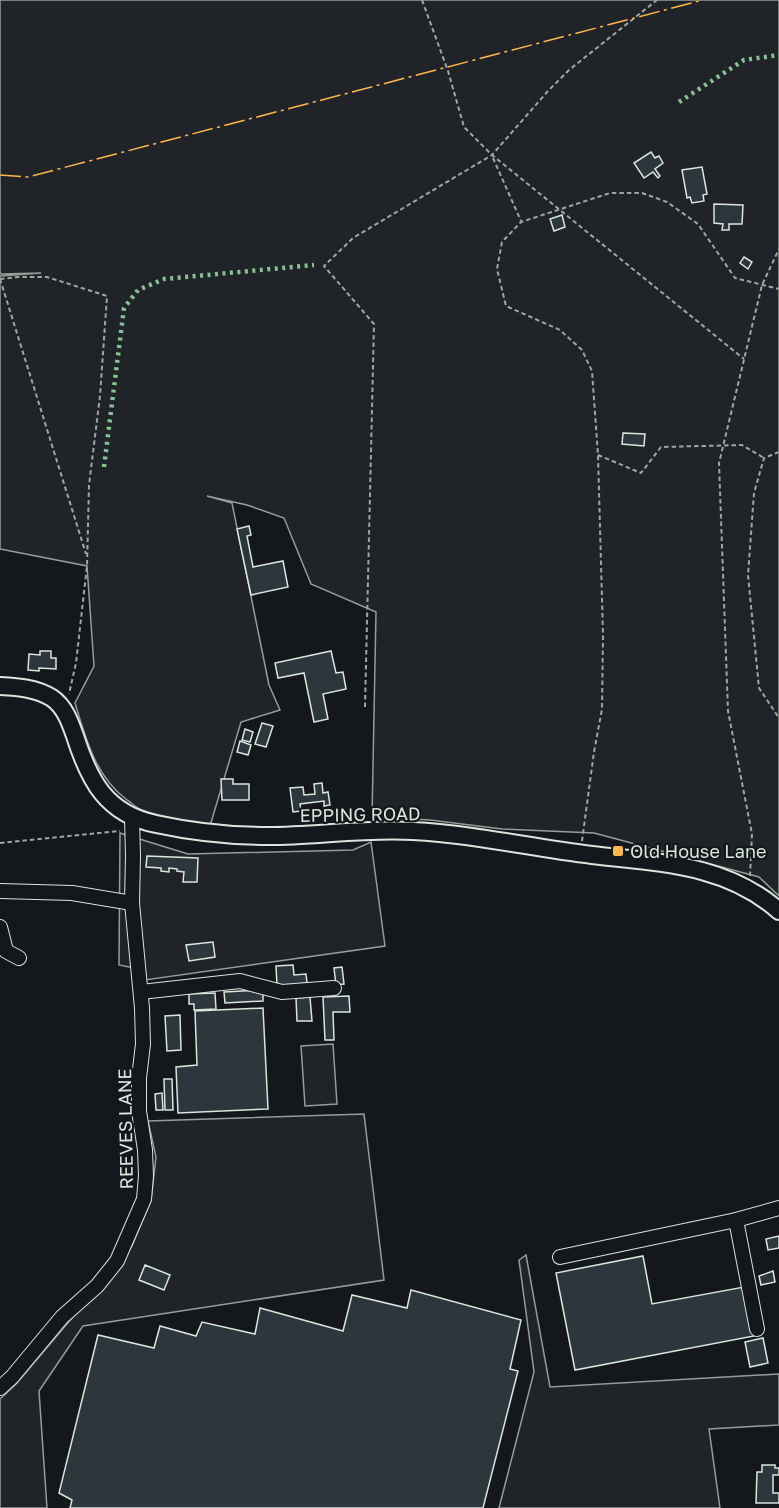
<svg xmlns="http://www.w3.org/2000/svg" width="779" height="1508" font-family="'Golos Text',sans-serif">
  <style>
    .green { fill: #202428; stroke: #939e99; stroke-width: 1.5 }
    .building { fill: #2c363c; stroke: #d8e6dc; stroke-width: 1.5 }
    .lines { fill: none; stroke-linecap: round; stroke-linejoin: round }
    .minor-casing { stroke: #d8e6dc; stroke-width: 16 }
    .major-casing { stroke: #d8e6dc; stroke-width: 20 }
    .path { stroke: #9da8a2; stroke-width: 2; stroke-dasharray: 4.5 3; stroke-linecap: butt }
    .minor { stroke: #14181c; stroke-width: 14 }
    .major { stroke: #14181c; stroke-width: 16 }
    .hedge { stroke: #8ac095; stroke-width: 4.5; stroke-dasharray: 3 4.5; stroke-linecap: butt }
    .power { stroke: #ffb74d; stroke-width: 1.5; stroke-dasharray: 21 4.5 3 4.5; stroke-linecap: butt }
    .poi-dot { fill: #ffb74d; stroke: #14181c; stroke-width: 2 }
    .labels { text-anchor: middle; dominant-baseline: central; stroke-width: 4.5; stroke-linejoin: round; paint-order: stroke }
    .street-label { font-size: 18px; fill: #d8e6dc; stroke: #14181c }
    .poi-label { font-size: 18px; fill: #d8e6dc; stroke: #14181c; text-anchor: start }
  </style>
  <rect width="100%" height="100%" fill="#14181c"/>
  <g class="green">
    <path d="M0,0h779v896l-20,-19 -165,-44 -92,-4 -72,-9 -58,-3 4,-205 -65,-28 -27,-66 -37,-13 -40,-9 25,7 37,182 11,25 -39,12 -31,104c-23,-5 -46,-8 -68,-16 -6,-2 -10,-7 -15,-10 -32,-24 -41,-61 -52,-97l19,-37 -7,-100 -87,-17v-273l41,-3 -40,1 -1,-2z"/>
    <polygon points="120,833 188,854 353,850 371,842 385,946 145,980 144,970 119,965"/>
    <polygon points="333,1044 337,1104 305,1106 301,1046"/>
    <polygon points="364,1114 384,1280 83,1326 39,1391 47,1508 0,1508 0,1399 17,1383 77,1312 105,1285 132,1246 151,1200 156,1157 148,1121"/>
    <polygon points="526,1255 550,1387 779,1374 779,1425 709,1429 720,1508 499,1508 534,1372 519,1260"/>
  </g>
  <g class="building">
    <polygon points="651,152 655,158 659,156 663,163 655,169 660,176 658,178 653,172 644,178 634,163"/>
    <polygon points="702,167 707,194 703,195 704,201 692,203 690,197 687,198 682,170"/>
    <polygon points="714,204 743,205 742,224 729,224 729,230 722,230 723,224 714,223"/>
    <polygon points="562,215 565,227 554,231 550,219"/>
    <polygon points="744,257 752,262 748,269 740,263"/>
    <polygon points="623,433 645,434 644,446 622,444"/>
    <polygon points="249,526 251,535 247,536 253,567 283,561 288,587 251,595 237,529"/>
    <polygon points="40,651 51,651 51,658 56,658 56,669 39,668 39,671 28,670 29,654 40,655"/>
    <polygon points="331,651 336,673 343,672 346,689 323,694 328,719 314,722 304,673 278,678 275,663"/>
    <polygon points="262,723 273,726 266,747 255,744"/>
    <polygon points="245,729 253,732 250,742 242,740"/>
    <polygon points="240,741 251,745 248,755 237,752"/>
    <polygon points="221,779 233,779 233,784 249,784 249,800 222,800"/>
    <polygon points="322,783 323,793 328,792 330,805 324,806 324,801 300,804 301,811 293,812 290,788 303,787 304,795 315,794 314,784"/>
    <polygon points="147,856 198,858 197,882 183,882 184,872 177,871 177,869 169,868 169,872 161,871 161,868 146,867"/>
    <polygon points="213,942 215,957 189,961 186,945"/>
    <polygon points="293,965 294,975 306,974 307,983 277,986 276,966"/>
    <polygon points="342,967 344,984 336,985 334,968"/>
    <polygon points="263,990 263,1001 225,1003 224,992"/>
    <polygon points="215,993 216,1009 194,1010 194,1004 189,1004 189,994"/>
    <polygon points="349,996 350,1012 333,1012 334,1040 325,1040 323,997"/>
    <polygon points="310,997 312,1021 297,1021 296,998"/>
    <polygon points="263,1008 268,1109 178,1113 176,1067 197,1065 195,1011"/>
    <polygon points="180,1015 181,1050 167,1051 165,1016"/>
    <polygon points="164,1079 172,1079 173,1110 165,1110"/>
    <polygon points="162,1093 163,1110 156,1110 155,1094"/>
    <polygon points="779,1236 779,1248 768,1250 766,1239"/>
    <polygon points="643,1256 652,1304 744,1287 754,1336 575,1370 556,1273"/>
    <polygon points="145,1265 170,1275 164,1290 139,1280"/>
    <polygon points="773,1271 775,1282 761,1285 759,1276"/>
    <polygon points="411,1290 521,1320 510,1369 518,1371 483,1508 70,1508 72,1500 59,1493 98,1335 154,1348 160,1326 196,1336 202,1322 255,1334 260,1308 343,1331 352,1295 407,1308"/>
    <polygon points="763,1338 768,1363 750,1367 745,1342"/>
    <polygon points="762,1465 775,1465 775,1468 779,1468 779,1475 773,1475 773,1493 779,1493 779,1503 756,1503 757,1472 762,1472"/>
  </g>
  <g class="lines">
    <g class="minor-casing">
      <g id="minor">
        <polyline points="0,891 72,893 132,903"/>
        <polyline points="0,927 6,951 19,958"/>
        <polyline points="141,992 240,981 282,992 334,988"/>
        <polyline points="560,1257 736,1220"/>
        <polyline points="757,1329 736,1220 779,1208"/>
        <polyline points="0,1388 12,1377 62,1317 97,1286 117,1261 144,1199 146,1176 145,1150 139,1111 139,1078 143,1044 142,1008 132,903 133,856 132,817"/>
      </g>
    </g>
    <g class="major-casing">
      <path id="major" d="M0,686c18,1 36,2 52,12 13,9 18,24 23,38 14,44 31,78 81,88 37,8 74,12 112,12 48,0 96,-8 145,-5 61,3 119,17 179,24 68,8 134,9 187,56"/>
    </g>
    <g class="path">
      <polyline points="422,0 448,71 464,127 492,155 744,359"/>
      <polyline points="493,158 521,221"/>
      <polyline points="0,279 18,277 47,277 107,296 100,396 89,485 87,566 76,663 69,694"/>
      <polyline points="0,279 86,554"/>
      <polyline points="779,452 764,458 754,493 748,575 759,688 779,718"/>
      <polyline points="598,455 641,473 661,447 742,445 764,458"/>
      <polyline points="365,707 374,324 324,266 353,238 492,155 548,91 569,70 657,0"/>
      <polyline points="582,841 594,752 602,709 603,635 598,455 592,371 582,350 560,330 506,306 497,269 502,242 521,222 610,193 642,193 667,202 698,224 735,278 779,289"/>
      <polyline points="0,843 120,831"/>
      <polyline points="750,876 752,834 728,711 719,463 762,285 779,249"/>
    </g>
    <use href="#minor" class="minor"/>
    <use href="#major" class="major"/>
    <g class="hedge">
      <polyline points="679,102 744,60 779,55"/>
      <polyline points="104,467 124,308 138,290 164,279 314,265"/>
    </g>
    <polyline class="power" points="0,175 28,177 703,0"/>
  </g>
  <rect class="poi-dot" x="612" y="845" width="12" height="12" rx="3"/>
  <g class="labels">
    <g class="street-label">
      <text transform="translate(360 814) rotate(-1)">EPPING ROAD</text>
      <text transform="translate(125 1129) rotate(-91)">REEVES LANE</text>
    </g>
    <g class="poi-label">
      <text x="630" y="851">Old House Lane</text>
    </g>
  </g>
</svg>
